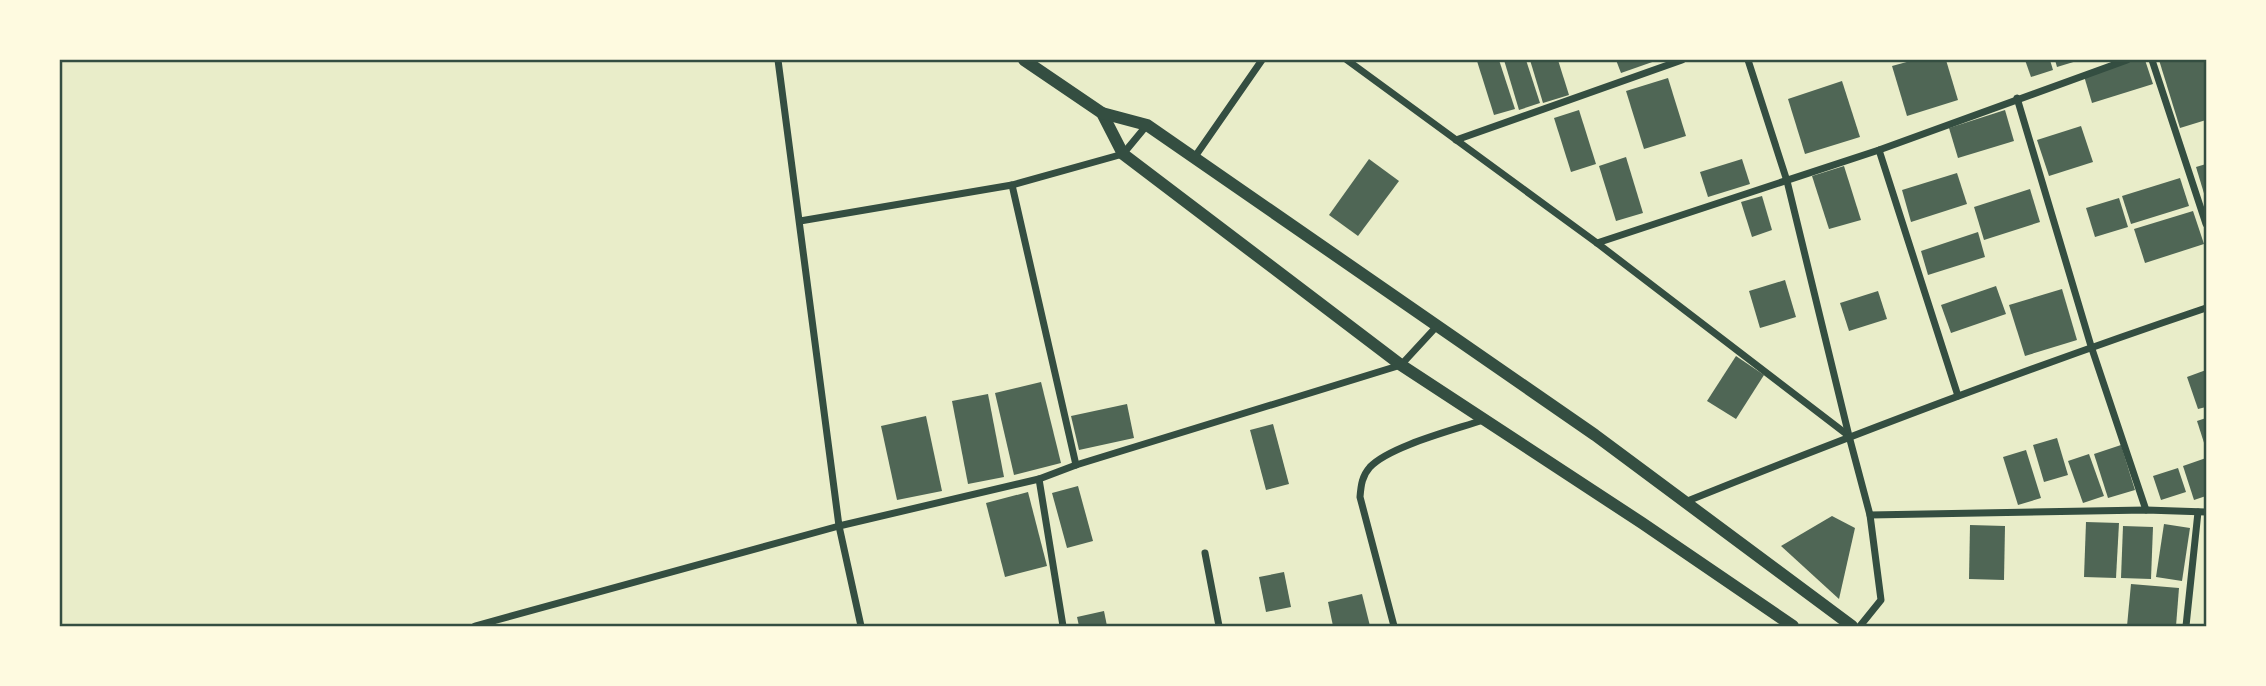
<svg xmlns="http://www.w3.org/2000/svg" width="2266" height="686" font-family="'Titillium Web',sans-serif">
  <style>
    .building { fill: #4f6655 }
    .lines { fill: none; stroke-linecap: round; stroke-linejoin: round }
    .minor { stroke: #344e41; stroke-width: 7 }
    .tertiary { stroke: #344e41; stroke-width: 12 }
    .neatline { fill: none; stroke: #344e41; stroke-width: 2.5 }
  </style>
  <rect width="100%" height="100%" fill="#e9edc9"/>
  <g class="building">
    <polygon points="1482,60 1499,60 1515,109 1494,115 1477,61"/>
    <polygon points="1504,60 1526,60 1540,103 1519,110"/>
    <polygon points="1530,60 1558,60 1569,95 1543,103"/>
    <polygon points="1616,60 1658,60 1621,73"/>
    <polygon points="1914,60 1946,60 1958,100 1907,116 1892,66"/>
    <polygon points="2025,60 2050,60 2053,70 2031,77"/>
    <polygon points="2055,60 2080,60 2057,67"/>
    <polygon points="2135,60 2145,60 2153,84 2092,103 2084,76"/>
    <polygon points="2159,60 2206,60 2206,120 2180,128"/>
    <polygon points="1668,78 1686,136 1644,149 1626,91"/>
    <polygon points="1842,81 1860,137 1805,154 1788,99"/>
    <polygon points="1579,110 1596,164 1571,172 1554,118"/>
    <polygon points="2005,110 2014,141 1958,158 1949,128"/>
    <polygon points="2081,126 2093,162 2049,176 2037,140"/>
    <polygon points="1626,157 1643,213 1616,221 1599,166"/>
    <polygon points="1369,159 1399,181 1358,236 1329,215"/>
    <polygon points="1742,159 1750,184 1708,197 1700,172"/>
    <polygon points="2206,164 2206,200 2196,167"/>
    <polygon points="1844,166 1861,220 1829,229 1812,176"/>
    <polygon points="1957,173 1967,204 1911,222 1902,190"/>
    <polygon points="2180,178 2189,206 2131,224 2122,196"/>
    <polygon points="2030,189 2040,222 1984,240 1974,207"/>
    <polygon points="1762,196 1772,230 1752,237 1741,202"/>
    <polygon points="2119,198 2128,227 2095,237 2086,208"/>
    <polygon points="2193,211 2204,244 2145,263 2134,229"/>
    <polygon points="1978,232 1985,257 1928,275 1921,251"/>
    <polygon points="1785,280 1796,317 1760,328 1749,291"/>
    <polygon points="1996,286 2006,314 1951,333 1941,305"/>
    <polygon points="2062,289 2077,340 2025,356 2009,305"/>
    <polygon points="1878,291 1887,319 1849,331 1840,303"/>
    <polygon points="1736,356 1764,375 1736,419 1707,401"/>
    <polygon points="2206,370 2206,407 2198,409 2187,377"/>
    <polygon points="1041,382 1061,463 1014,475 995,393"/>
    <polygon points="988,394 1004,477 968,484 952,401"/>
    <polygon points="1127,404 1134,438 1079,450 1071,416"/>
    <polygon points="926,416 942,491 897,500 881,426"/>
    <polygon points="2206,418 2206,449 2197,421"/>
    <polygon points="1273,424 1289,484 1266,490 1250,430"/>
    <polygon points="2057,438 2068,475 2044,482 2033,445"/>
    <polygon points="2121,445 2135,490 2108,498 2094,454"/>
    <polygon points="2026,450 2041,498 2018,505 2003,457"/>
    <polygon points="2089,454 2104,496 2083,503 2068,461"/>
    <polygon points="2206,458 2206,496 2194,500 2183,466"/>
    <polygon points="2178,468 2186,492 2161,500 2153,476"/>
    <polygon points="1078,486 1093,541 1067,548 1052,493"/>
    <polygon points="1028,492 1047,566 1005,577 986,503"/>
    <polygon points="1832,516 1855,528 1839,599 1781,546"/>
    <polygon points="2086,522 2119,523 2116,578 2084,577"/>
    <polygon points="2164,524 2190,528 2182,581 2156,577"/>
    <polygon points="1970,525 2005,526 2004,580 1969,579"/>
    <polygon points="2123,526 2153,527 2151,579 2121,578"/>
    <polygon points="1284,572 1291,607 1266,612 1259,577"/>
    <polygon points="2131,584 2179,588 2176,626 2127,626"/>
    <polygon points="1362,594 1370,626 1333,626 1328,602"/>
    <polygon points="1104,611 1107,626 1079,626 1077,617"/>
  </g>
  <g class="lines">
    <g class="minor">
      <polyline points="778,60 839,526 861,626"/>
      <polyline points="1347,60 1597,243 1849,436"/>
      <polyline points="1748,60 1787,181 1849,436 1870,515 1881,600 1860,626"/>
      <polyline points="2152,60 2206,224"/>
      <polyline points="2017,98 2091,346 2146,510"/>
      <polyline points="1456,140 1682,60"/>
      <polyline points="1879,150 1958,396"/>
      <polyline points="1194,158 1262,60"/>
      <polyline points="1012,185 1076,465"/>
      <polyline points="800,221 1012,185 1123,154 1147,125"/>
      <polyline points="1597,243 1879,150 2127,60"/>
      <polyline points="1039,479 1063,626"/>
      <path d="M1685,502c172,-69 346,-135 521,-194"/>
      <polyline points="1870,515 2146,510 2206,512"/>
      <polyline points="1205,553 1219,626"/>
      <polyline points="475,626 839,526 1039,479 1076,465 1401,365 1437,326"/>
      <path d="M1394,626l-34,-129c1,-12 2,-21 10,-30 20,-21 84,-37 113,-47"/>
      <polyline points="2186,626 2198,512"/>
    </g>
    <g class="tertiary">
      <polyline points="1024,60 1102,113 1123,154 1401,365 1642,523 1793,626"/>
      <polyline points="1102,113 1147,125 1595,435 1852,626"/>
    </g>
  </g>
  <rect width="2266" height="686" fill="none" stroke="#fefae0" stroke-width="122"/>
  <rect x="61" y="61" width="2144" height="564" class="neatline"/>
</svg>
